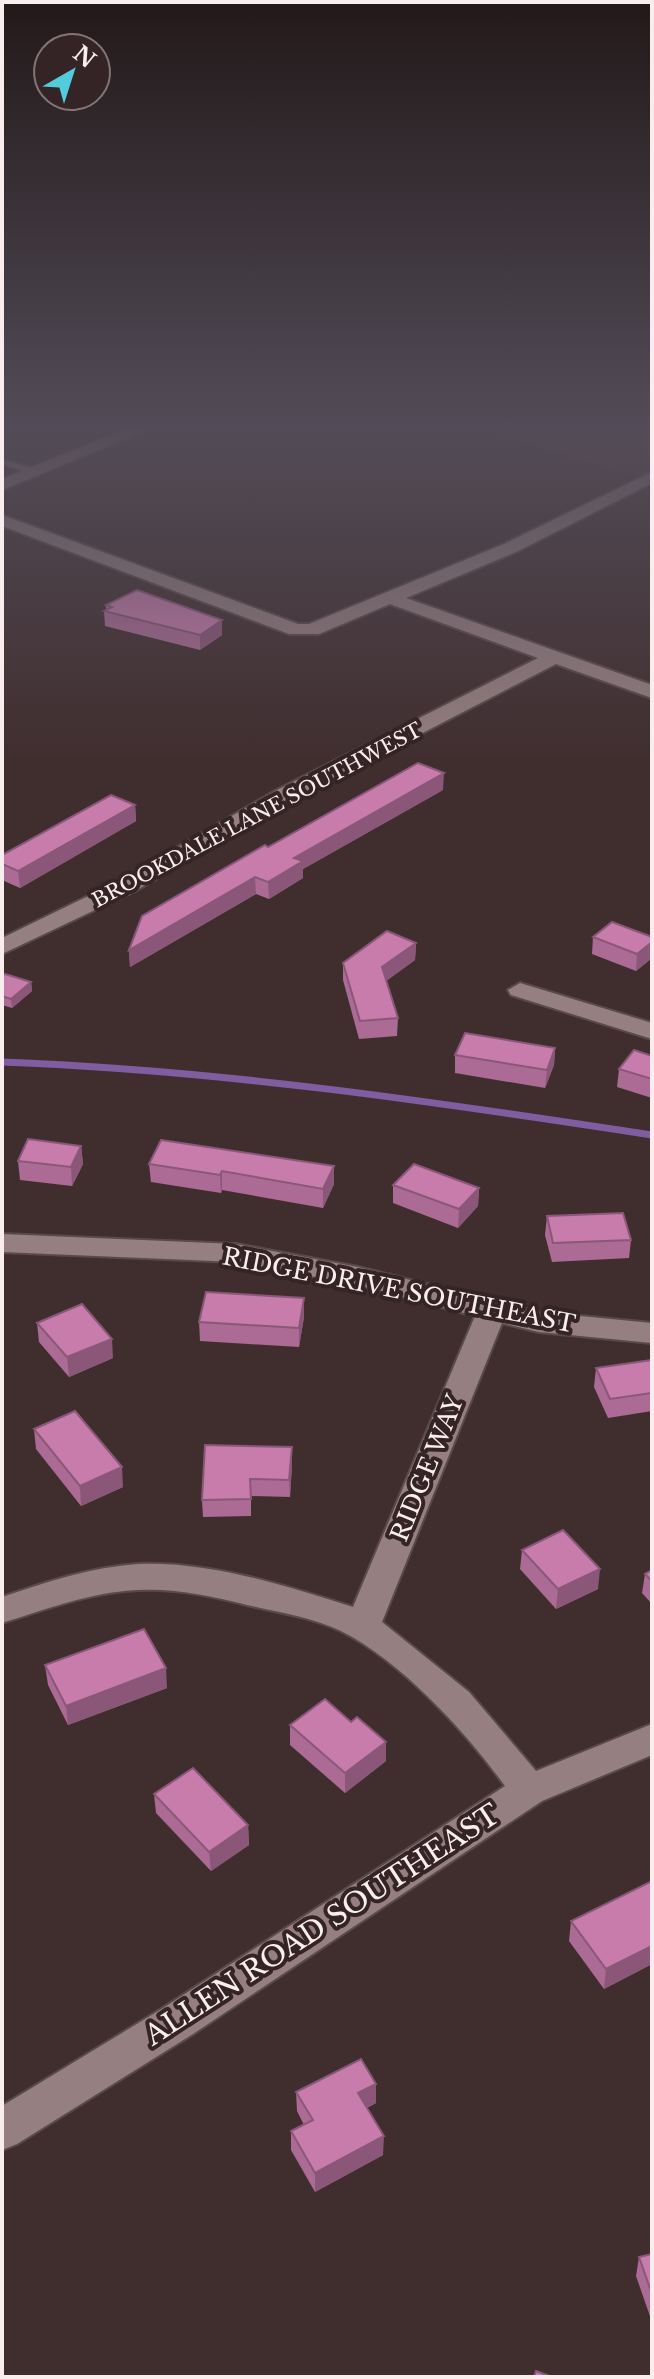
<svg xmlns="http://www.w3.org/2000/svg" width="654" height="2379" font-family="'Libre Baskerville',serif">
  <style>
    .built { fill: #503839 }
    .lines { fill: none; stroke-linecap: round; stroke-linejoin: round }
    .stream { stroke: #805ca0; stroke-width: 7 }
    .lane-casing { stroke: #594a4a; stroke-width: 4 }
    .street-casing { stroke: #594a4a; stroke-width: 4 }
    .lane { fill: #957f80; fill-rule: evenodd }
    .street { fill: #957f80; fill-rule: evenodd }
    .wall { fill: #ab6b94 }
    .shaded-wall { fill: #8b5778 }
    .building { fill: #c77cac; stroke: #8b5778; stroke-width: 2 }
    .labels { text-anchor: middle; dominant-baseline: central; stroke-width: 8; stroke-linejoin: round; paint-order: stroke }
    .far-street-label { font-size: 20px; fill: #f9eded; stroke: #352425 }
    .street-label { font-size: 24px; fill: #f9eded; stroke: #352425 }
    .near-street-label { font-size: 28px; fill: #f9eded; stroke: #352425 }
  </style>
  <rect width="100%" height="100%" fill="#402e2f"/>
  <polygon class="built" points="474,428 652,428 652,479 649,480"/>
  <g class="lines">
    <path class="stream" d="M2,1062c219,8 434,40 650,73"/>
    <g class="lane-casing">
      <polygon id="lane" points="2,459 37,470 38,472 34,474 2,464"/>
    </g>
    <g class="street-casing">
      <g id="street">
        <polygon points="129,428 151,428 2,490 2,479"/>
        <polygon points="652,472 652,483 516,552 406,598 652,685 652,698 556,664 293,800 135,891 2,954 2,938 119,881 277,790 538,658 390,604 319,634 289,634 2,526 2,515 298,624 309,624 504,544"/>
        <polygon points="520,983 652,1023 652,1039 511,995 508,990"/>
        <path d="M2,1234l234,10 122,23 181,45 113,11v20l-113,-11 -37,-9 -120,299 87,70 67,79 116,-47v31l-110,46 -349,233 -176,110 -15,6v-44l161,-98 342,-222c-39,-54 -104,-125 -164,-155 -27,-13 -64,-19 -94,-26 -35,-9 -72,-17 -109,-15 -47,2 -91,19 -136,33v-26c44,-15 90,-30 136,-33 71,-3 149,22 215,43l122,-291 -117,-31 -122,-23 -234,-10z"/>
      </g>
    </g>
    <use href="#lane" class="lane"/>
    <use href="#street" class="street"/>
  </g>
  <g class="wall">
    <polygon points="106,605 222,635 200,650 105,626 104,611 106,610"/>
    <polygon points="443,790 303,869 303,878 269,899 256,894 130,967 129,950 268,847"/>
    <polygon points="135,805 136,821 20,888 2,880 2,855"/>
    <polygon points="593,937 652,937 652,958 636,971 592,954"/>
    <polygon points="416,943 415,960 386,981 398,1018 397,1036 359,1039 343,980 343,963"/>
    <polygon points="2,976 31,982 32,991 12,1008 2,1005"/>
    <polygon points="555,1048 554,1065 545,1088 455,1073 455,1055"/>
    <polygon points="652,1056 652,1098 617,1087 619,1069"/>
    <polygon points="81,1146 83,1164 72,1186 20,1180 18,1161"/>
    <polygon points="149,1164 334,1166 334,1184 323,1208 222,1190 221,1193 151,1182"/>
    <polygon points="393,1185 479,1188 478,1206 458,1228 393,1203"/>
    <polygon points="547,1216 631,1240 629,1258 552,1262 545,1235"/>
    <polygon points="304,1298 304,1317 299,1347 200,1341 199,1322"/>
    <polygon points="37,1323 113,1358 69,1377 39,1342"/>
    <polygon points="652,1360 652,1411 608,1418 594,1387 596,1368"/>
    <polygon points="34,1429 123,1487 81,1506 36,1449"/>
    <polygon points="205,1445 292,1464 290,1497 251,1496 251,1516 203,1517 202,1500"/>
    <polygon points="522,1550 598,1589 556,1609 520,1569"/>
    <polygon points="652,1570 652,1604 642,1593 645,1574"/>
    <polygon points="45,1665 167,1688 68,1725 48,1685"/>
    <polygon points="290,1725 386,1761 345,1793 290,1745"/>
    <polygon points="154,1794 248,1825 249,1845 211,1871 156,1813"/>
    <polygon points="652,1881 652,1964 604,1989 569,1941 571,1921"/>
    <polygon points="376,2084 376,2103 367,2108 383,2155 315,2192 291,2150 291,2131 304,2125 297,2111 296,2092"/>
    <polygon points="652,2254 652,2322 636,2276 639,2257"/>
  </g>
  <g class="shaded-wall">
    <polygon points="222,620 222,635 200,650 200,635"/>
    <polygon points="444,773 443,790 303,869 303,878 269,899 268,882 294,858"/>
    <polygon points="135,805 136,821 20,888 18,871"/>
    <polygon points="255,877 256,894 130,967 129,950"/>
    <polygon points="652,942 652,958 636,971 637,954"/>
    <polygon points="416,943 415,960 382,984 382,967"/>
    <polygon points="31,982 32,991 12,1008 11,999"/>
    <polygon points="555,1048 554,1065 545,1088 547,1070"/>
    <polygon points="81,1146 83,1164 72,1186 71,1167"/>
    <polygon points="334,1166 334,1184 323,1208 323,1189"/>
    <polygon points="222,1171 222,1190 221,1193 220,1175"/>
    <polygon points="479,1188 478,1206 458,1228 459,1209"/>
    <polygon points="304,1298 304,1317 299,1347 299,1328"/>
    <polygon points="112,1339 113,1358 69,1377 67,1357"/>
    <polygon points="292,1447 292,1464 290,1497 289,1480"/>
    <polygon points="122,1467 123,1487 81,1506 80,1486"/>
    <polygon points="600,1569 598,1589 556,1609 558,1589"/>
    <polygon points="166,1668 167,1688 68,1725 66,1706"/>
    <polygon points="386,1742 386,1761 345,1793 345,1773"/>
    <polygon points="248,1825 249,1845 211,1871 209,1852"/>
    <polygon points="652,1946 652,1964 604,1989 606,1969"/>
    <polygon points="376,2084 376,2103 358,2112 358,2093"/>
    <polygon points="384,2136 383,2155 315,2192 315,2173"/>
  </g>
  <g class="building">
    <polygon points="137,590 222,620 200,635 104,611 112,607 106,605"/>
    <polygon points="418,763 444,773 294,858 303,861 268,882 255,877 129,950 142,916 265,845 268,847"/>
    <polygon points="111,795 135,805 18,871 2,864 2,855"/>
    <polygon points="612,922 652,937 652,942 637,954 593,937"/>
    <polygon points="387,931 416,943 382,967 398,1018 360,1021 343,963"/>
    <polygon points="5,974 31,982 11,999 2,996 2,976"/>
    <polygon points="465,1033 555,1048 547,1070 455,1055"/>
    <polygon points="634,1050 652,1056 652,1079 619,1069"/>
    <polygon points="28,1139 81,1146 71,1167 18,1161"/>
    <polygon points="161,1140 334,1166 323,1189 222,1171 220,1175 149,1164"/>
    <polygon points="414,1164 479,1188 459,1209 393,1185"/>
    <polygon points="623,1213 631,1240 553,1243 547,1216"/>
    <polygon points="206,1292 304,1298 299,1328 199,1322"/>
    <polygon points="82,1304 112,1339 67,1357 37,1323"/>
    <polygon points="652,1360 652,1393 610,1399 596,1368"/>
    <polygon points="75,1411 122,1467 80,1486 34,1429"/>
    <polygon points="205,1445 292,1447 289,1480 250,1479 251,1499 202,1500"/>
    <polygon points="563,1530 600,1569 558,1589 522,1550"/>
    <polygon points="652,1570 652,1581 645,1574"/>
    <polygon points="144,1629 166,1668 66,1706 45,1665"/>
    <polygon points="325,1699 351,1722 357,1717 386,1742 345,1773 290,1725"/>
    <polygon points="193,1768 248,1825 209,1852 154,1794"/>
    <polygon points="652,1881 652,1946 606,1969 571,1921"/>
    <polygon points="361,2059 376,2084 358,2093 384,2136 315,2173 291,2131 313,2120 296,2092"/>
    <polygon points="652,2254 652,2294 639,2257"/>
    <polygon points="536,2371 552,2377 534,2377"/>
  </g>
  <linearGradient id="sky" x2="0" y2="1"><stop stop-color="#23191a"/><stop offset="0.56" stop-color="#534c58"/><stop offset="1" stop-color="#534c58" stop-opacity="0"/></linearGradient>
  <rect width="654" height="761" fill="url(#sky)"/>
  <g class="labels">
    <g class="far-street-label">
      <text transform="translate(257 815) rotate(-28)">BROOKDALE LANE SOUTHWEST</text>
    </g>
    <g class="street-label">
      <text transform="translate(399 1290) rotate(11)">RIDGE DRIVE SOUTHEAST</text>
      <text transform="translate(427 1468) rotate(-68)">RIDGE WAY</text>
    </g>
    <g class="near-street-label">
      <text transform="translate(322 1925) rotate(-33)">ALLEN ROAD SOUTHEAST</text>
    </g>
  </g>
  <rect width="654" height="2379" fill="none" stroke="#f9eded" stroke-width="8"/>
  <g transform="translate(72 72) rotate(39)"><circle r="38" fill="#352425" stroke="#837475" stroke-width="2"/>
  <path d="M0-6L14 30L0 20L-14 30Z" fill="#52cbda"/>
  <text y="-12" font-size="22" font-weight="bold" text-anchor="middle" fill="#f9eded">N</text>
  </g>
</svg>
